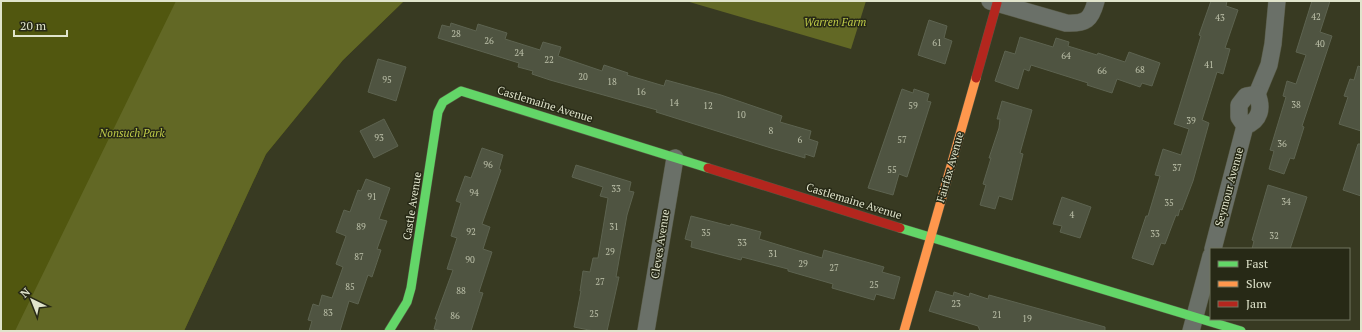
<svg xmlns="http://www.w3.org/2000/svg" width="1362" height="332" font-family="'PT Serif',serif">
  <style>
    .green { fill: #51570f }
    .forest { fill: #626825 }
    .building { fill: #4f5441; stroke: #5d6350 }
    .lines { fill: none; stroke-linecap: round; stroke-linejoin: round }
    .street-casing { stroke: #555742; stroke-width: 18 }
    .fast-casing { stroke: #555742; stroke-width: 10 }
    .slow-casing { stroke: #555742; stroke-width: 10 }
    .jam-casing { stroke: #555742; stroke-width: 10 }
    .street { stroke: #6a7068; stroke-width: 17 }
    .fast { stroke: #63d668; stroke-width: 9 }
    .slow { stroke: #ff974d; stroke-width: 9 }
    .jam { stroke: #b3261e; stroke-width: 9 }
    .labels { text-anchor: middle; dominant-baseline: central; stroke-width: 3; stroke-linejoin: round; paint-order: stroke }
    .number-label { font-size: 9px; fill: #bcc0a9 }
    .park-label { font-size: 11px; font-style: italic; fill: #bfcb48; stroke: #272916 }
    .street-label { font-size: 11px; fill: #e0e4cc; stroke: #272916 }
  </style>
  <rect width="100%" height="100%" fill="#383a22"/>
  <polygon class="green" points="1,1 404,1 343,60 266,154 184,331 1,331"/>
  <g class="forest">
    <polygon points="176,1 404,1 343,60 266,154 184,331 15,331"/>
    <polygon points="686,1 866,1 851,49"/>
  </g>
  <g class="building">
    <polygon points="1211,1 1227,1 1226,6 1238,10 1225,48 1230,49 1223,74 1217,72 1202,120 1209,123 1193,181 1182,210 1180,209 1178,216 1176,215 1165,244 1161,243 1153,265 1132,258 1146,216 1148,216 1160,176 1155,175 1163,149 1181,155 1189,129 1174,124 1201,36 1199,35"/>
    <polygon points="1312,1 1330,1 1320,32 1332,36 1302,126 1304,127 1294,159 1290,158 1284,174 1269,169 1274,151 1270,150 1286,97 1283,96 1287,81 1296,84 1306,55 1296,52"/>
    <polygon points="929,20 947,26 944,38 952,41 945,64 918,55"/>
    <polygon points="451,23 476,31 478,24 507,33 505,39 540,50 543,42 561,47 558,56 602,71 604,65 628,73 627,75 664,86 666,80 721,95 782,116 780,122 811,131 809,139 818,142 814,157 805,154 805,158 771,148 656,112 657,110 550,80 532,74 533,71 518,67 519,63 438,38 442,25 450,27"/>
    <polygon points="1020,37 1053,47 1056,38 1069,42 1068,46 1097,55 1098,53 1125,62 1129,52 1160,63 1152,86 1142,83 1140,87 1117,79 1112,93 1087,85 1088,83 1031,65 1029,71 1024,69 1018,89 995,81 1005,51 1015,54"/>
    <polygon points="378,59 406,67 396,101 368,92"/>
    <polygon points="1358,66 1361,67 1361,131 1339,124 1348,97 1344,96 1350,79 1354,80"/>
    <polygon points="902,89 913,93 914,89 929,94 927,101 931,102 907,177 899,174 893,195 868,188"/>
    <polygon points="1002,101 1032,110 1020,153 1023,154 1012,200 999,196 995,209 980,205 986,185 983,184 991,158 989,158 999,128 1000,119 997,119"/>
    <polygon points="384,119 398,146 374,158 360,131"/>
    <polygon points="1358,144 1361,144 1361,196 1343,190"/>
    <polygon points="482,148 503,155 499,169 501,170 482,224 490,227 483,249 492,252 479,292 483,293 471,331 442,331 434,329 437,319 435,319 453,270 447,269 457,238 451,236 461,203 456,201 465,176 471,178"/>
    <polygon points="576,165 631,182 629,191 634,192 627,215 616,277 619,277 607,331 594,331 574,327 581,291 580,291 583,271 590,272 593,258 598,258 608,198 600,196 603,187 572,177"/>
    <polygon points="366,179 390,188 379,219 387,221 377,249 381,250 372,277 368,275 358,304 349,301 340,331 309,331 312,321 308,320 313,304 319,306 322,295 332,298 343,267 336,264 346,236 336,232 344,210 350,212 358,190 361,191"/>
    <polygon points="1268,185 1307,197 1290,249 1252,249 1254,241 1252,240"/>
    <polygon points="1062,197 1091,207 1080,238 1060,232 1062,226 1053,224"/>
    <polygon points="691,216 730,226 731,224 761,232 759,239 822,258 824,250 884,267 882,272 900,277 894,299 876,294 874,300 832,288 833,284 788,271 788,269 742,257 741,260 691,247 692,241 685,239"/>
    <polygon points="936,291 953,296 954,292 969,297 970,293 988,299 989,295 1105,327 1105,331 980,331 978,326 929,311"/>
  </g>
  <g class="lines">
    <g class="street-casing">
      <g id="street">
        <path d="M990,1l76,22c20,1 25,-3 30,-22"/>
        <polyline points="1257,94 1269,65 1273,44 1277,1"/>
        <path d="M1213,249l32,-123 -6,-9v-12l7,-9 11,-2c6,14 3,27 -12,32"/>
        <polyline points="646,331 675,158"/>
        <polyline points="1191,331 1211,256"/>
      </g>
    </g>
    <g class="fast-casing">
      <g id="fast">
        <polyline points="900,228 1241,331"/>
        <polyline points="389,331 407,302 411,288 438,112 443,102 461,91 708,168"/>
      </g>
    </g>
    <g class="slow-casing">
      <polyline id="slow" points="904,331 976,78"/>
    </g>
    <g class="jam-casing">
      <g id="jam">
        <polyline points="976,78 997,3"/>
        <polyline points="708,168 900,228"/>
      </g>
    </g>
    <use href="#street" class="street"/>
    <use href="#fast" class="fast"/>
    <use href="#slow" class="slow"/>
    <use href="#jam" class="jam"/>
  </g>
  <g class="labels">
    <g class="number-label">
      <text x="1316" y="17">42</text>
      <text x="1220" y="18">43</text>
      <text x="456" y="34">28</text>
      <text x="489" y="41">26</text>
      <text x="937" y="43">61</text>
      <text x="1320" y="44">40</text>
      <text x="519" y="53">24</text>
      <text x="1066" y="56">64</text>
      <text x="549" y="60">22</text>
      <text x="1209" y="65">41</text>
      <text x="1140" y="70">68</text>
      <text x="1102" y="71">66</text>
      <text x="583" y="77">20</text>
      <text x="387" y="80">95</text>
      <text x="612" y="82">18</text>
      <text x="641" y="92">16</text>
      <text x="674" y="103">14</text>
      <text x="1296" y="105">38</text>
      <text x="708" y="106">12</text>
      <text x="913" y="106">59</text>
      <text x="741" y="115">10</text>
      <text x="1191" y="121">39</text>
      <text x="771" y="131">8</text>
      <text x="379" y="138">93</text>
      <text x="800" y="140">6</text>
      <text x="902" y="140">57</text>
      <text x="1282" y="144">36</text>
      <text x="488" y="165">96</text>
      <text x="1177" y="168">37</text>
      <text x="892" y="170">55</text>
      <text x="616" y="189">33</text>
      <text x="474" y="193">94</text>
      <text x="372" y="197">91</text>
      <text x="1286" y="202">34</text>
      <text x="1169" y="203">35</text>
      <text x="1072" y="215">4</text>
      <text x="361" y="227">89</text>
      <text x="614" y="227">31</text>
      <text x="471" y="232">92</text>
      <text x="706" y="233">35</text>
      <text x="1155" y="234">33</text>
      <text x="1274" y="236">32</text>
      <text x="742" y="243">33</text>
      <text x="610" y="252">29</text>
      <text x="773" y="254">31</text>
      <text x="359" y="257">87</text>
      <text x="470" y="260">90</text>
      <text x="803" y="264">29</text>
      <text x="834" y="268">27</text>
      <text x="600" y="282">27</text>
      <text x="874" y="285">25</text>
      <text x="350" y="287">85</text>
      <text x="461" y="291">88</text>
      <text x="956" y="304">23</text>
      <text x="328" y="313">83</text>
      <text x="594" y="314">25</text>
      <text x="997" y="315">21</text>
      <text x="455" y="316">86</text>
      <text x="1027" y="319">19</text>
    </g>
    <g class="park-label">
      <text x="835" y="22">Warren Farm</text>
      <text x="132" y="133">Nonsuch Park</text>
    </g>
    <g class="street-label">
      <text transform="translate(545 104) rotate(17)">Castlemaine Avenue</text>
      <text transform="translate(950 167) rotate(-74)">Fairfax Avenue</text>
      <text transform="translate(1229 187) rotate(-75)">Seymour Avenue</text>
      <text transform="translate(854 201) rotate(17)">Castlemaine Avenue</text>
      <text transform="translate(412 206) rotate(-81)">Castle Avenue</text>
      <text transform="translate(660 244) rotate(-81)">Cleves Avenue</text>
    </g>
  </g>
  <rect width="1362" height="332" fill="none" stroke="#e0e4cc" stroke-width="4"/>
  <rect x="1210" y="248" width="140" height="72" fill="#272916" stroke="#71745f"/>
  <rect x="1218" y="261" width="20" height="6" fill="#63d668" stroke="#71745f"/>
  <text x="1246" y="268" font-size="12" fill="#e0e4cc">Fast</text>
  <rect x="1218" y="281" width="20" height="6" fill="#ff974d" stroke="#71745f"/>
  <text x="1246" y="288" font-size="12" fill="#e0e4cc">Slow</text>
  <rect x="1218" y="301" width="20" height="6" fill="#b3261e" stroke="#71745f"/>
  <text x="1246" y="308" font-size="12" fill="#e0e4cc">Jam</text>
  <g transform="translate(32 300) rotate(317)" stroke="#272916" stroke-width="3" paint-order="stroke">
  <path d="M0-3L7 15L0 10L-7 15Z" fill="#e0e4cc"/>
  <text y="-6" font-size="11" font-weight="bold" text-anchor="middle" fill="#e0e4cc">N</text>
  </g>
  <path d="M14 30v6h53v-6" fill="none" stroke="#e0e4cc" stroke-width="2"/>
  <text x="20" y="30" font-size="12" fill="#e0e4cc" stroke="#272916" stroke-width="3" paint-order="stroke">20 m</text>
</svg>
